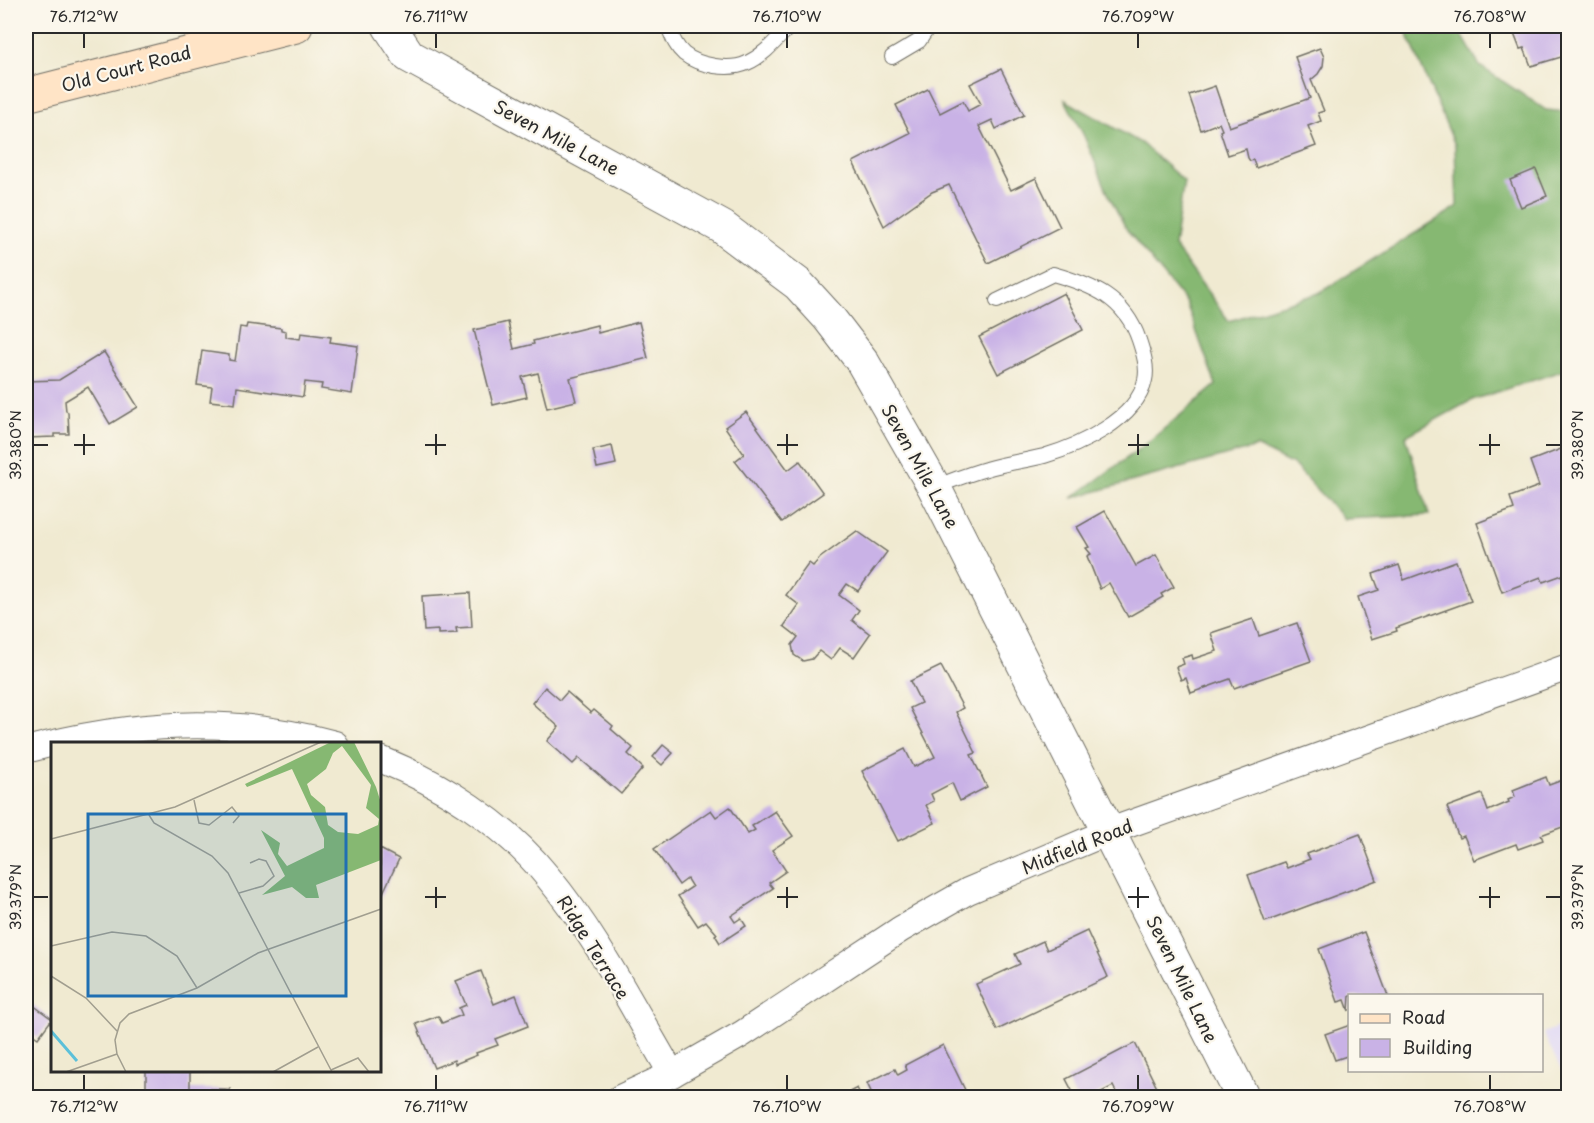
<svg xmlns="http://www.w3.org/2000/svg" width="1594" height="1123" font-family="'Playpen Sans',sans-serif">
  <style>
    .built { fill: #ddd5f6 }
    .forest { fill: #86b872; stroke: #58724e; stroke-width: 1.5 }
    .building { fill: #c9b2e6 }
    .lines { fill: none; stroke-linecap: round; stroke-linejoin: round }
    .service-casing { stroke: #706e65; stroke-width: 16 }
    .minor-casing { stroke: #706e65; stroke-width: 28 }
    .tertiary-casing { stroke: #706e65; stroke-width: 35 }
    .secondary-casing { stroke: #706e65; stroke-width: 35 }
    .service { stroke: #fff; stroke-width: 14 }
    .minor { stroke: #fff; stroke-width: 26 }
    .tertiary { stroke: #fff; stroke-width: 33 }
    .secondary { stroke: #ffe4c6; stroke-width: 33 }
    .ticks { fill: none; stroke: #2b2b2b; stroke-width: 2 }
    .labels { text-anchor: middle; dominant-baseline: central; stroke-width: 4.5; stroke-linejoin: round; paint-order: stroke }
    .street-label { font-size: 18px; fill: #2b2b2b; stroke: #fbf7ec }
    .inset-river { fill: none; stroke: #5cc0d9; stroke-width: 3 }
    .inset-road { fill: none; stroke: #a19e8f; stroke-width: 1.5 }
    .view { fill: #1f6fb2; fill-opacity: 0.15; stroke: #1f6fb2; stroke-width: 3 }
    .inset-edge { fill: none; stroke: #2b2b2b; stroke-width: 3 }
    .neatline { fill: none; stroke: #2b2b2b; stroke-width: 2 }
    .ticks-label { font-size: 15px; text-anchor: middle; fill: #2b2b2b }
  </style>
  <rect width="100%" height="100%" fill="#fbf7ec"/>
  <filter id="ink" filterUnits="userSpaceOnUse"><feTurbulence type="fractalNoise" baseFrequency=".0167" numOctaves="2"/><feDisplacementMap in="SourceGraphic" scale="12" xChannelSelector="R" yChannelSelector="G"/><feConvolveMatrix kernelMatrix="1 2 1 2 8 2 1 2 1" color-interpolation-filters="sRGB"/></filter>
  <filter id="wash" filterUnits="userSpaceOnUse"><feTurbulence type="fractalNoise" baseFrequency=".008" numOctaves="4" result="noise"/><feDisplacementMap in="SourceGraphic" scale="24" xChannelSelector="R" yChannelSelector="G"/><feGaussianBlur stdDeviation="1.35" result="paint"/><feColorMatrix in="noise" values="0 0 0 0 0 0 0 0 0 0 0 0 0 0 0 0 0 1.4 0 .05"/><feComposite in="paint" operator="in"/></filter>
  <g filter="url(#wash)">
    <rect width="100%" height="100%" fill="#f0ead1"/>
    <polygon class="built" points="1568,1023 1568,1084 1543,1033"/>
    <polygon class="forest" points="1404,26 1461,26 1461,33 1480,66 1546,110 1568,112 1568,369 1472,400 1406,436 1429,515 1344,519 1295,466 1257,447 1072,498 1146,444 1216,385 1186,303 1127,230 1110,198 1084,136 1065,100 1141,143 1184,181 1174,246 1229,321 1319,293 1457,207 1455,145"/>
    <g id="blocks">
      <g class="building">
        <polygon points="1511,26 1568,26 1568,55 1531,66 1524,48 1520,49"/>
        <polygon points="1320,48 1324,57 1323,66 1318,74 1311,80 1324,111 1318,113 1321,121 1308,126 1316,146 1256,168 1253,160 1250,161 1248,158 1246,149 1228,155 1220,131 1222,130 1219,123 1201,130 1189,95 1215,86 1229,127 1310,98 1295,57"/>
        <polygon points="1001,69 1024,115 996,129 992,120 979,126 1011,190 1036,178 1060,227 988,263 949,185 932,192 884,226 853,162 910,133 896,105 928,89 940,113 963,101 968,111 981,104 970,84"/>
        <polygon points="1536,169 1547,196 1521,207 1510,180"/>
        <polygon points="1064,293 1083,330 998,374 979,337"/>
        <polygon points="508,322 514,349 534,344 533,341 597,325 598,333 639,322 648,358 570,378 576,401 547,408 538,373 522,377 527,397 493,405 474,330"/>
        <polygon points="247,324 281,328 281,330 286,331 286,337 300,339 301,333 331,337 330,342 358,346 352,394 321,389 322,384 305,382 303,397 237,387 235,404 210,401 212,387 197,385 202,351 229,355 229,360 235,361 240,327 246,328"/>
        <polygon points="104,352 138,407 110,424 88,387 65,401 66,411 68,412 69,434 55,434 55,437 26,438 26,381 59,380"/>
        <polygon points="746,412 788,470 800,461 823,493 782,522 735,461 744,454 725,427"/>
        <polygon points="612,446 616,464 597,468 593,450"/>
        <polygon points="1561,449 1568,469 1568,573 1543,582 1541,577 1502,592 1477,523 1514,509 1510,497 1539,486 1530,461"/>
        <polygon points="1105,511 1136,566 1156,555 1174,587 1161,594 1163,597 1128,617 1109,583 1100,589 1087,556 1091,554 1086,548 1089,547 1077,527"/>
        <polygon points="857,531 887,552 858,591 847,584 839,595 859,610 852,620 870,634 854,657 840,648 831,660 819,651 812,659 803,661 794,655 792,645 798,637 784,626 799,605 786,595 809,563 813,566 820,558"/>
        <polygon points="1456,561 1471,601 1396,628 1397,631 1372,639 1358,597 1379,590 1373,574 1399,565 1404,580"/>
        <polygon points="470,593 472,627 456,628 457,633 438,634 438,630 424,631 422,596"/>
        <polygon points="1253,619 1259,636 1297,623 1311,661 1234,688 1230,679 1191,693 1186,678 1181,680 1176,667 1184,664 1182,658 1192,655 1193,659 1217,651 1211,633"/>
        <polygon points="941,666 963,708 956,712 976,753 971,755 987,787 960,801 952,783 931,794 934,801 926,805 935,823 898,841 862,771 905,749 914,767 935,757 910,708 921,703 910,681"/>
        <polygon points="545,687 560,700 567,692 591,713 594,710 613,726 611,729 633,748 628,754 643,768 621,794 579,758 573,764 547,741 559,727 532,703"/>
        <polygon points="663,745 673,753 662,765 653,757"/>
        <polygon points="1546,777 1549,785 1568,778 1568,825 1541,835 1543,840 1518,849 1516,844 1474,860 1464,836 1459,838 1447,807 1482,794 1488,811 1509,802 1508,800 1515,797 1513,790"/>
        <polygon points="730,807 748,834 755,830 752,826 775,811 793,836 772,850 786,871 769,883 773,888 731,916 735,922 741,918 746,926 720,943 715,935 717,934 706,921 698,926 678,896 692,887 687,879 679,885 654,849 711,810 716,817"/>
        <polygon points="1360,834 1377,880 1265,922 1248,875 1284,862 1287,868 1310,859 1307,854"/>
        <polygon points="380,849 399,859 380,899"/>
        <polygon points="1087,931 1108,977 997,1030 976,984 1020,964 1015,954 1043,941 1047,950"/>
        <polygon points="1364,932 1388,996 1350,996 1349,1011 1345,1000 1338,1002 1319,949"/>
        <polygon points="481,971 494,1004 516,995 528,1026 495,1039 498,1045 476,1053 477,1055 455,1064 454,1060 434,1068 416,1024 438,1016 442,1023 462,1015 459,1008 466,1005 456,981"/>
        <polygon points="26,1000 52,1019 38,1038 32,1034 26,1042"/>
        <polygon points="1350,1025 1350,1055 1335,1060 1325,1034"/>
        <polygon points="1135,1043 1162,1098 1119,1098 1113,1086 1090,1098 1076,1098 1066,1079"/>
        <polygon points="943,1045 966,1092 955,1098 874,1098 867,1083 895,1069 898,1075 907,1070 905,1065"/>
        <polygon points="146,1070 190,1070 190,1089 230,1089 230,1098 146,1098"/>
        <polygon points="857,1088 862,1098 838,1098"/>
      </g>
    </g>
  </g>
  <g filter="url(#ink)">
    <use href="#blocks" fill-opacity="0" stroke="#706e65" stroke-width="1.5"/>
    <g class="lines">
      <g class="service-casing">
        <g id="service">
          <path d="M668,26c4,10 7,20 16,28 15,12 46,17 63,9 18,-8 30,-24 43,-37"/>
          <polyline points="892,57 919,41 929,26"/>
          <path d="M934,487c17,-6 34,-13 52,-18 19,-6 39,-8 58,-13 34,-10 93,-36 101,-76 3,-13 -2,-28 -6,-40 -14,-42 -47,-55 -86,-66l-56,27"/>
        </g>
      </g>
      <g class="minor-casing">
        <g id="minor">
          <path d="M26,750c104,-28 204,-35 309,-6"/>
          <path d="M380,759c62,25 124,64 167,117 50,60 85,131 125,198"/>
          <polyline points="620,1098 672,1074 742,1034 901,929 968,891 1110,831 1568,667"/>
        </g>
      </g>
      <g class="tertiary-casing">
        <polyline id="tertiary" points="389,26 409,56 722,227 798,284 829,318 862,361 934,487 1243,1098"/>
      </g>
      <g class="secondary-casing">
        <polyline id="secondary" points="26,95 296,26"/>
      </g>
      <use href="#service" class="service"/>
      <use href="#minor" class="minor"/>
      <use href="#tertiary" class="tertiary"/>
      <use href="#secondary" class="secondary"/>
    </g>
  </g>
  <path class="ticks" d="M84,33v15M436,33v15M787,33v15M1138,33v15M1490,33v15M84,434v21M436,434v21M787,434v21M1138,434v21M1490,434v21M33,445h15M74,445h21M425,445h21M777,445h21M1128,445h21M1479,445h21M1546,445h15M436,887v21M787,887v21M1138,887v21M1490,887v21M33,897h15M425,897h21M777,897h21M1128,897h21M1479,897h21M1546,897h15M84,1075v15M436,1075v15M787,1075v15M1138,1075v15M1490,1075v15"/>
  <g class="labels">
    <g class="street-label">
      <text transform="translate(126 68) rotate(-15)">Old Court Road</text>
      <text transform="translate(557 137) rotate(28)">Seven Mile Lane</text>
      <text transform="translate(921 466) rotate(61)">Seven Mile Lane</text>
      <text transform="translate(1077 846) rotate(-22)">Midfield Road</text>
      <text transform="translate(594 947) rotate(58)">Ridge Terrace</text>
      <text transform="translate(1183 979) rotate(64)">Seven Mile Lane</text>
    </g>
  </g>
  <g transform="translate(51 742)">
    <rect width="330" height="330" fill="#f0ead1"/>
    <path d="M280,0h23l22,45 5,16v57l-65,25 3,13h-13l-14,-11 -30,8 23,-19 -24,-46 19,13 -2,11 9,12 37,-18v-10l-32,-69 -45,18 -2,-3zM291,4l29,39 -5,23 13,11 -1,6 -20,9 -20,-2 -10,-7 -3,-18 -14,-12 -4,-11 19,-15 7,-16z" fill="#86b872" fill-rule="evenodd"/>
    <path class="inset-river" d="M0,289l26,30"/>
    <path class="inset-road" d="M143,58l5,23 10,2 23,-18 7,9 -6,7M98,73l5,8 58,33 16,17 104,199M0,97l124,-32 146,-65M188,151l24,-7 11,-10 -8,-15 -7,-2 -9,4M0,204l61,-14 34,4 31,20 20,32M0,234l35,22 31,33M280,328l27,-12 11,14M15,330l51,-18M75,330l-9,-18 -2,-14 5,-17 9,-9 68,-26 61,-35 123,-44M222,330l45,-25"/>
    <path class="view" d="M37,72h258v182h-258z"/>
    <rect width="330" height="330" class="inset-edge"/>
  </g>
  <rect width="1594" height="1123" fill="none" stroke="#fbf7ec" stroke-width="66"/>
  <rect x="1348" y="994" width="195" height="78" fill="#fbf7ec" stroke="#a8a59f" stroke-width="1.5"/>
  <rect x="1360" y="1014" width="30" height="9" fill="#ffe4c6" stroke="#a8a59f" stroke-width="1.5"/>
  <text x="1402" y="1024" font-size="18" fill="#2b2b2b">Road</text>
  <rect x="1360" y="1039" width="30" height="18" fill="#c9b2e6" stroke="#a8a59f" stroke-width="1.5"/>
  <text x="1402" y="1054" font-size="18" fill="#2b2b2b">Building</text>
  <rect x="33" y="33" width="1528" height="1057" class="neatline"/>
  <g class="ticks-label">
    <text x="84" y="22">76.712°W</text>
    <text x="436" y="22">76.711°W</text>
    <text x="787" y="22">76.710°W</text>
    <text x="1138" y="22">76.709°W</text>
    <text x="1490" y="22">76.708°W</text>
    <text transform="translate(16 445) rotate(-90)" y="5">39.380°N</text>
    <text transform="translate(1578 445) rotate(-90)" y="5">39.380°N</text>
    <text transform="translate(16 897) rotate(-90)" y="5">39.379°N</text>
    <text transform="translate(1578 897) rotate(-90)" y="5">39.379°N</text>
    <text x="84" y="1112">76.712°W</text>
    <text x="436" y="1112">76.711°W</text>
    <text x="787" y="1112">76.710°W</text>
    <text x="1138" y="1112">76.709°W</text>
    <text x="1490" y="1112">76.708°W</text>
  </g>
</svg>
